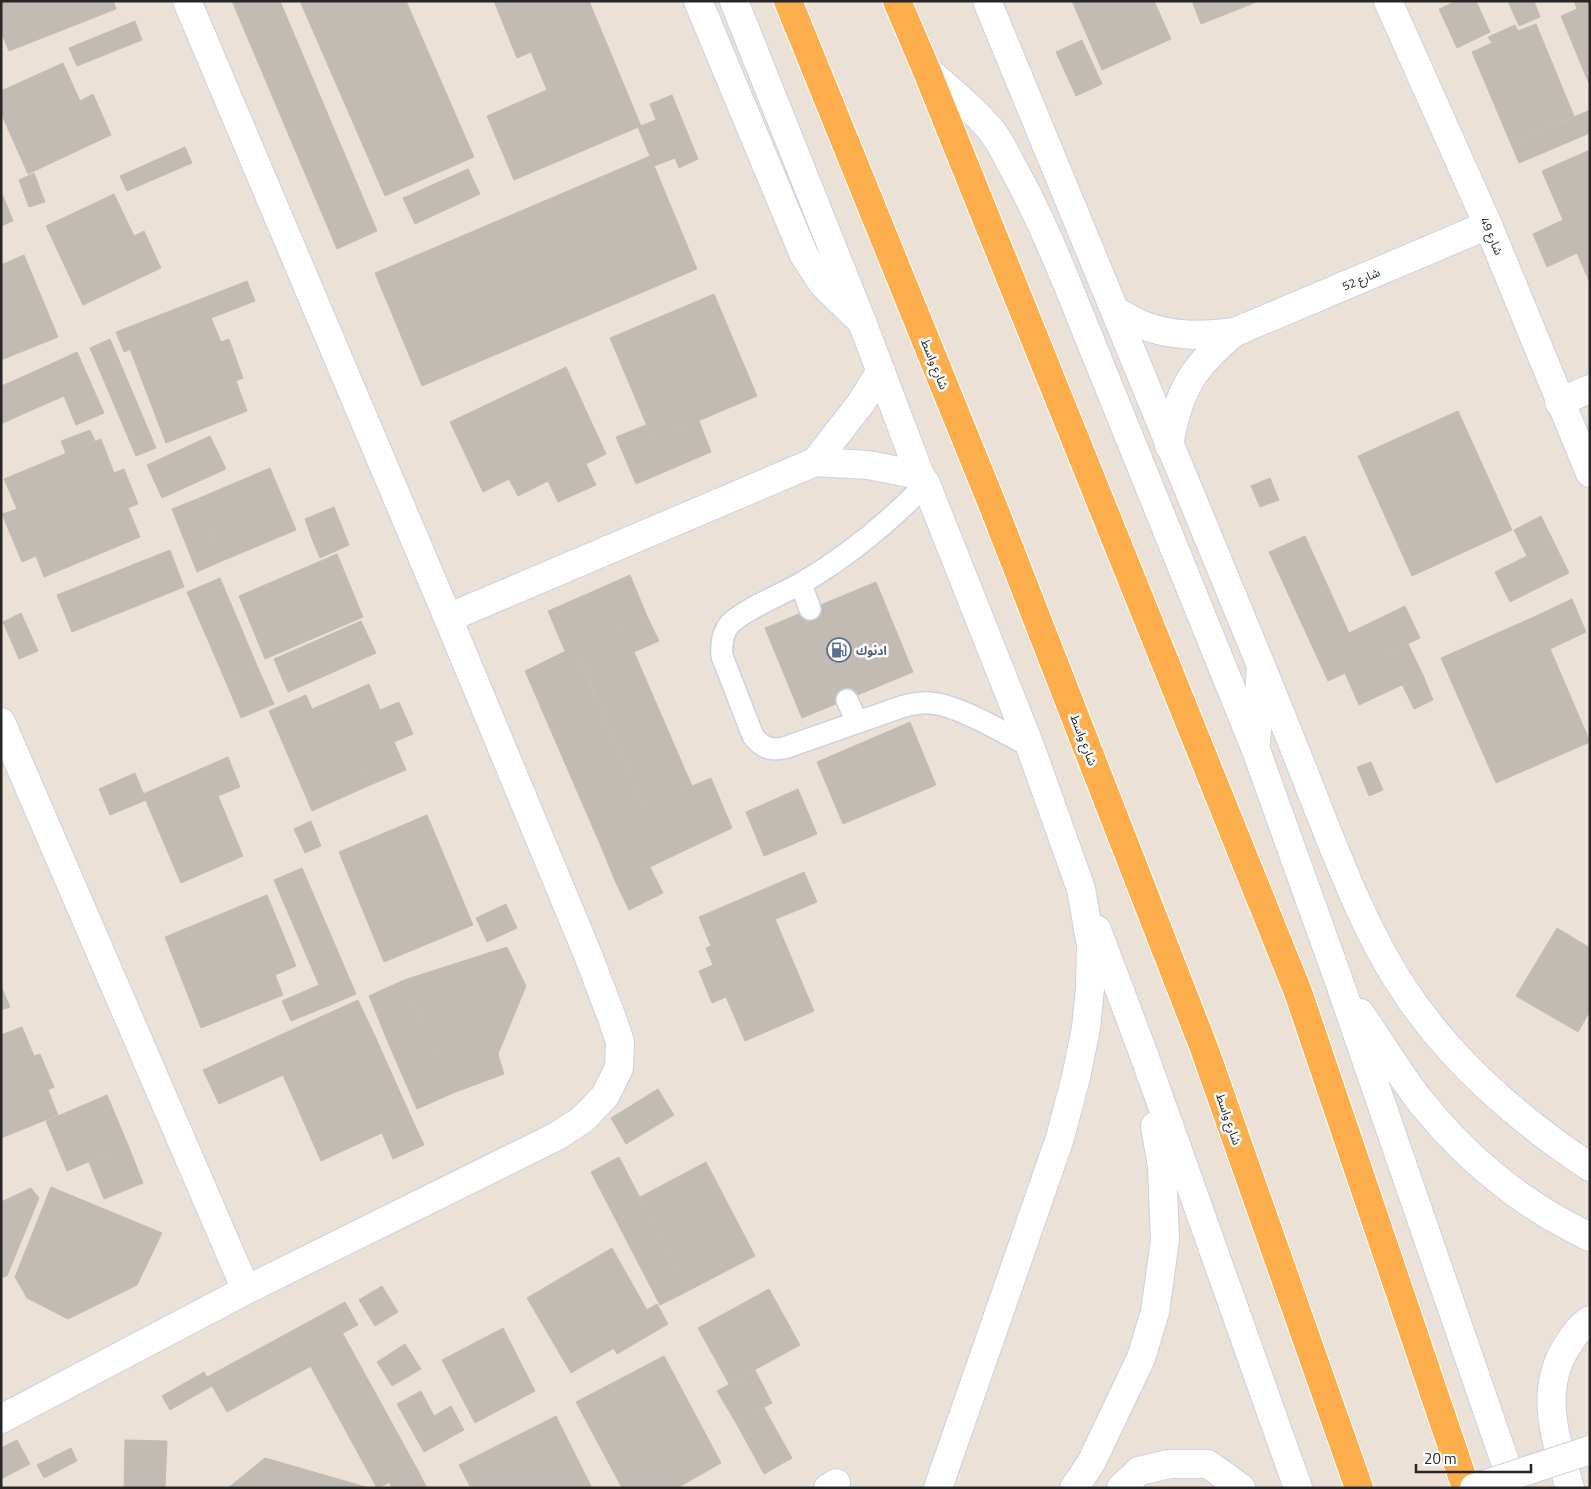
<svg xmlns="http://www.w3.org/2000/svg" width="1591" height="1489" font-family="'Titillium Web','Noto Sans Arabic',sans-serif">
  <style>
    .building { fill: #c2bbb4; stroke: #c6bdb1 }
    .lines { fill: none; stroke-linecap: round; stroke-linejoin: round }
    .service-casing { stroke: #ccd1e1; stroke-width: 24 }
    .minor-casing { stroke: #ccd1e1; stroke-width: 30 }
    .tertiary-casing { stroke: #ccd1e1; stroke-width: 30 }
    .trunk-casing { stroke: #fff; stroke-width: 30 }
    .service { stroke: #fff; stroke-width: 21 }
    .minor { stroke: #fff; stroke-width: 28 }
    .tertiary { stroke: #fff; stroke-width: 28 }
    .trunk { stroke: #fcae4d; stroke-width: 28 }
    .secondary-bridge-casing { stroke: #ccd1e1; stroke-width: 30; stroke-linecap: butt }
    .secondary-bridge { stroke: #fff; stroke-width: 28 }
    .labels { text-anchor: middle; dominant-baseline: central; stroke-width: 5; stroke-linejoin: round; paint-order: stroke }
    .street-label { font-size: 12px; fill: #272727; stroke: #fff }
    .service-label { font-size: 12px; font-weight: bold; fill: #4e5e75; stroke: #fff; text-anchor: start }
  </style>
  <rect width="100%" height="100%" fill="#ebe1d6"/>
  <g class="building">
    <polygon points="1,1 113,1 116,9 9,51 1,32"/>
    <polygon points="232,1 280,1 377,231 337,249"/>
    <polygon points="300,1 406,1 474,157 385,196"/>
    <polygon points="494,1 589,1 641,126 514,180 487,116 547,90 531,52 517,58"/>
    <polygon points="1072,1 1154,1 1171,39 1102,70"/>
    <polygon points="1192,1 1259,1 1201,24"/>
    <polygon points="1456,1 1476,1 1490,32 1457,48 1439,9"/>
    <polygon points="1508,1 1534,1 1540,17 1519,26"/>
    <polygon points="1574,1 1590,1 1590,86 1561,16 1577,9"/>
    <polygon points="135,21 142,40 77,66 69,48"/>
    <polygon points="1536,24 1574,116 1511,144 1472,52 1492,43 1488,37 1515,25 1518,31"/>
    <polygon points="1082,40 1102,84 1076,96 1056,52"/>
    <polygon points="63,63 80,101 93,94 111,135 28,174 1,113 1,91"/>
    <polygon points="672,95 698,159 679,168 675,158 654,166 638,127 656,120 650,104"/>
    <polygon points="1590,110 1590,133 1519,163 1511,144"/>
    <polygon points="185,147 192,163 127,191 120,176"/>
    <polygon points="1590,150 1590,283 1577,253 1547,267 1533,234 1563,220 1542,171"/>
    <polygon points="650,156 697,269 422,386 375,273"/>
    <polygon points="468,169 480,194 415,224 403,198"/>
    <polygon points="34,173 45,202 29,207 19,180"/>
    <polygon points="1,191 13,221 1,226"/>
    <polygon points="114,194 134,236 144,231 161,268 83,305 46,226"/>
    <polygon points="24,255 58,337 1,360 1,265"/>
    <polygon points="247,281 255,301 124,352 116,332"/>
    <polygon points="714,294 757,396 653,440 610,338"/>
    <polygon points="211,318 221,342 229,339 243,378 236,381 247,411 166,443 130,349"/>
    <polygon points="110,339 156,448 136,456 90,348"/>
    <polygon points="77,352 104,413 76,425 64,396 25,413 11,382"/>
    <polygon points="566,367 606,454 586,464 596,485 558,502 548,481 518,496 509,479 483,492 450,422"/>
    <polygon points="11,382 25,413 1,424 1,386"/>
    <polygon points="1458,411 1512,530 1412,576 1358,456"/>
    <polygon points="699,421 711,452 636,484 616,437 646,425 653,440"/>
    <polygon points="90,430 95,441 66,454 61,441"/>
    <polygon points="210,436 226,469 162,498 147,465"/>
    <polygon points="101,439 114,473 124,469 138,504 128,508 140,537 44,577 36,556 22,562 2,514 17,509 4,479"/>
    <polygon points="270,468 296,530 222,561 197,499"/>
    <polygon points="1270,478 1279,500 1260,507 1251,486"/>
    <polygon points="197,499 222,561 197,572 172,509"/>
    <polygon points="334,507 342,527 312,539 305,519"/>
    <polygon points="1541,516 1569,573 1542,586 1514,530"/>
    <polygon points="342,527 349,545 320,558 312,539"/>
    <polygon points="1305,536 1349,633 1405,606 1420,638 1328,681 1269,552"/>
    <polygon points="170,550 184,587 72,632 57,595"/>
    <polygon points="337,554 363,617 265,659 239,596"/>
    <polygon points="1527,556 1542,586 1510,602 1495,572"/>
    <polygon points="630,575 647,616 621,627 603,587"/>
    <polygon points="220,578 258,668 226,682 187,592"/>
    <polygon points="876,582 913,672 802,718 765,628"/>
    <polygon points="603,587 621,627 565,651 548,611"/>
    <polygon points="1572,599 1586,632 1550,649 1536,616"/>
    <polygon points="21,613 38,651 19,659 3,622"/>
    <polygon points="647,616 659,641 586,673 574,647"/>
    <polygon points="1536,616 1590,742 1496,783 1441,658"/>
    <polygon points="361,621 376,653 311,682 297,649"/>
    <polygon points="1408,644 1423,675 1359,705 1345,673"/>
    <polygon points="574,647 643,807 603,851 525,671"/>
    <polygon points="297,649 311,682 288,692 274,659"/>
    <polygon points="634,652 692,786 643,807 586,673"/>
    <polygon points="258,668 274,704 241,718 226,682"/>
    <polygon points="1423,675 1433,700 1414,709 1402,684"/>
    <polygon points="369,684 380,710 399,702 413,734 394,742 406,770 368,786 331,701"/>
    <polygon points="306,695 312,709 331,701 368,786 312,811 269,711"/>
    <polygon points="910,722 936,785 843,824 817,762"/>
    <polygon points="228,757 240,787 218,796 243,856 181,883 143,794"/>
    <polygon points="1371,762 1383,790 1369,796 1357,767"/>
    <polygon points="135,773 146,800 110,815 99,789"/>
    <polygon points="711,778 732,828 616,883 603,851 643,807"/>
    <polygon points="798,789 817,834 764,856 746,812"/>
    <polygon points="427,815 473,925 384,962 339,852"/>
    <polygon points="311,821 321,846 305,853 294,829"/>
    <polygon points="650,867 663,893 629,910 616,883"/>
    <polygon points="302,868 356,994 328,1006 274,880"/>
    <polygon points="804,872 817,902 711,946 699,917"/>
    <polygon points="267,895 296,966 275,975 283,995 201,1028 165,937"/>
    <polygon points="506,904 517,928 487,942 476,918"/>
    <polygon points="775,919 814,1011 745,1041 726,997 712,1003 699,971 713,965 706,948"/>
    <polygon points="1557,928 1590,948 1590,1011 1578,1032 1516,996"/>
    <polygon points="507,947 526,986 498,1054 504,1074 453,1093 404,980"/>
    <polygon points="404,980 426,1031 390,1047 369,996"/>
    <polygon points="319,985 328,1006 291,1021 282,1001"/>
    <polygon points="1,986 10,1007 1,1010"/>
    <polygon points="358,1000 374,1034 219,1104 203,1070"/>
    <polygon points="22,1027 34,1056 40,1054 54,1087 48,1090 58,1115 1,1138 1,1035"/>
    <polygon points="426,1031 453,1093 417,1109 390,1047"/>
    <polygon points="374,1034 412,1119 321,1161 283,1075"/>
    <polygon points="658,1089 674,1115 626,1144 611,1118"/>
    <polygon points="107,1095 128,1145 67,1171 46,1121"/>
    <polygon points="412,1119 424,1145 393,1159 382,1133"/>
    <polygon points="128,1145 143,1183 104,1199 89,1162"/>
    <polygon points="619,1157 688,1291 660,1305 591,1172"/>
    <polygon points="706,1162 755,1256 688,1291 640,1197"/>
    <polygon points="51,1187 162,1233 137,1285 68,1319 27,1298 15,1277"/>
    <polygon points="31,1188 39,1198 7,1276 1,1278 1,1202"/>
    <polygon points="612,1248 647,1310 605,1334 614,1348 571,1373 527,1298"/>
    <polygon points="382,1286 398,1312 375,1326 359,1300"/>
    <polygon points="769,1289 800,1345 729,1384 698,1328"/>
    <polygon points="345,1302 358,1325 343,1333 338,1325 300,1347 311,1366 227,1412 207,1377"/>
    <polygon points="657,1304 668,1324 617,1354 605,1334"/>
    <polygon points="338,1325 416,1467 379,1488 377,1488 300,1347"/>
    <polygon points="503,1328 535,1391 475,1423 442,1360"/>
    <polygon points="405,1344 421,1369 392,1386 377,1362"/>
    <polygon points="664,1356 721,1463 677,1488 622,1488 576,1402"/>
    <polygon points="755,1370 772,1403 736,1423 717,1391"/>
    <polygon points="204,1372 212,1386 170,1410 162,1396"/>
    <polygon points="421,1391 434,1416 451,1406 464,1430 424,1452 397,1404"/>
    <polygon points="764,1408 792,1458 764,1474 736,1423"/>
    <polygon points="556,1416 592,1488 471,1488 459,1465"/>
    <polygon points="17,1440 30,1464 1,1479 1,1448"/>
    <polygon points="125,1440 167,1441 165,1488 124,1488"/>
    <polygon points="71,1448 77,1461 44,1478 37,1465"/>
    <polygon points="265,1458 366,1487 228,1488"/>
    <polygon points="416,1467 427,1488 392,1488 389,1482"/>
  </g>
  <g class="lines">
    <g class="service-casing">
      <g id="service">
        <path d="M926,484c-38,39 -79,73 -126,100 -18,10 -57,26 -70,40 -8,9 -9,20 -8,32l31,80c9,11 16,15 31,12l120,-42c9,-2 17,-4 27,-3 27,2 73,30 99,43"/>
        <polyline points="801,584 810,609"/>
        <polyline points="847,700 857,722"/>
      </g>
    </g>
    <g class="minor-casing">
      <g id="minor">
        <polyline points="698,1 804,255 823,284 862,322"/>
        <path d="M987,1c91,221 182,442 273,662 23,56 45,112 67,168 21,52 42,104 72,151 48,76 117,136 191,185"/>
        <polyline points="1388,1 1488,225 1590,473"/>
        <path d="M1115,311c9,4 18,10 27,14 31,12 61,11 93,7"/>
        <polyline points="1559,402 1590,389"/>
        <path d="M1169,446c9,-55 23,-79 66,-114l253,-107"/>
        <polyline points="815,462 861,403 881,371"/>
        <polyline points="448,618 815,462 868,465 920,475"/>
        <polyline points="1,722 246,1290"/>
        <polyline points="1,1419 246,1290 557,1136 583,1119 605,1096 619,1068 620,1042 612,1018 588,955 448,618 187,1"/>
        <polyline points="828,1488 836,1483"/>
      </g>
    </g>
    <g class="tertiary-casing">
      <g id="tertiary">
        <polyline points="734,1 862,322 920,475 926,484 1030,746 1081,889 1091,945 1090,988 1086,1028 1076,1077 1060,1138 938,1488"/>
        <path d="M926,69c22,20 46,38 65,61 8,10 15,24 21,36 21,37 38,76 54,115l190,469 84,234 174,504"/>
        <polyline points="1256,744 1261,667"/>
        <polyline points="1097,930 1144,1055 1298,1488"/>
        <path d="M1360,1013c20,29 39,61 61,89 46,57 103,104 169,135"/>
        <polyline points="1074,1488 1091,1463 1112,1419 1141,1358 1155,1312 1165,1240 1162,1166 1155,1126"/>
        <polyline points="1121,1488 1139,1471 1169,1464 1208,1464 1241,1488"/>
        <path d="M1570,1488c-14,-48 -32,-96 -3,-142 6,-10 14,-20 23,-26"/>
      </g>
    </g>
    <g class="trunk-casing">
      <g id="trunk">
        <polyline points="788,1 993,506 1204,1048 1359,1488"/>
        <polyline points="897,1 926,69 1298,992 1466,1488"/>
      </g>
    </g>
    <use href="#service" class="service"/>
    <use href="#minor" class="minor"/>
    <use href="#tertiary" class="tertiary"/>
    <use href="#trunk" class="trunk"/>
    <g class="secondary-bridge-casing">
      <polyline id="secondary-bridge" points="1474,1488 1590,1450"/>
    </g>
    <use href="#secondary-bridge" class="secondary-bridge"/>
  </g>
  <defs>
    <g id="fuel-ring" transform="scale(1.25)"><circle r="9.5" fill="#fff" stroke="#5c6f8a" stroke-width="1.5"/><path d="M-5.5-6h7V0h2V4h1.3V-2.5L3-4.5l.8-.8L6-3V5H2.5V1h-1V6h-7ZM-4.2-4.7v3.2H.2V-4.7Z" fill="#5c6f8a"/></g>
  </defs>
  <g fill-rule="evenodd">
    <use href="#fuel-ring" x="839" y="650"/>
  </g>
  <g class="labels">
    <g class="street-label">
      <text transform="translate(1492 236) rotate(67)">شارع 49</text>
      <text transform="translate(1361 279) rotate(-23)">شارع 52</text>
      <text transform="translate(935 364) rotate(68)">شارع واسط</text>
      <text transform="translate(1084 740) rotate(69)">شارع واسط</text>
      <text transform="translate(1229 1119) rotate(71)">شارع واسط</text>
    </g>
    <g class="service-label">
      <text x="856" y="650">ادنوك</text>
    </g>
  </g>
  <rect width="1591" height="1489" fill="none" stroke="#272727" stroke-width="5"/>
  <path d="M1416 1464v8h115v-8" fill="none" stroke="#272727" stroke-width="2.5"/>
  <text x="1424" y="1464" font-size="15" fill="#272727" stroke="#ffffff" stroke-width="4" paint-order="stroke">20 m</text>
</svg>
